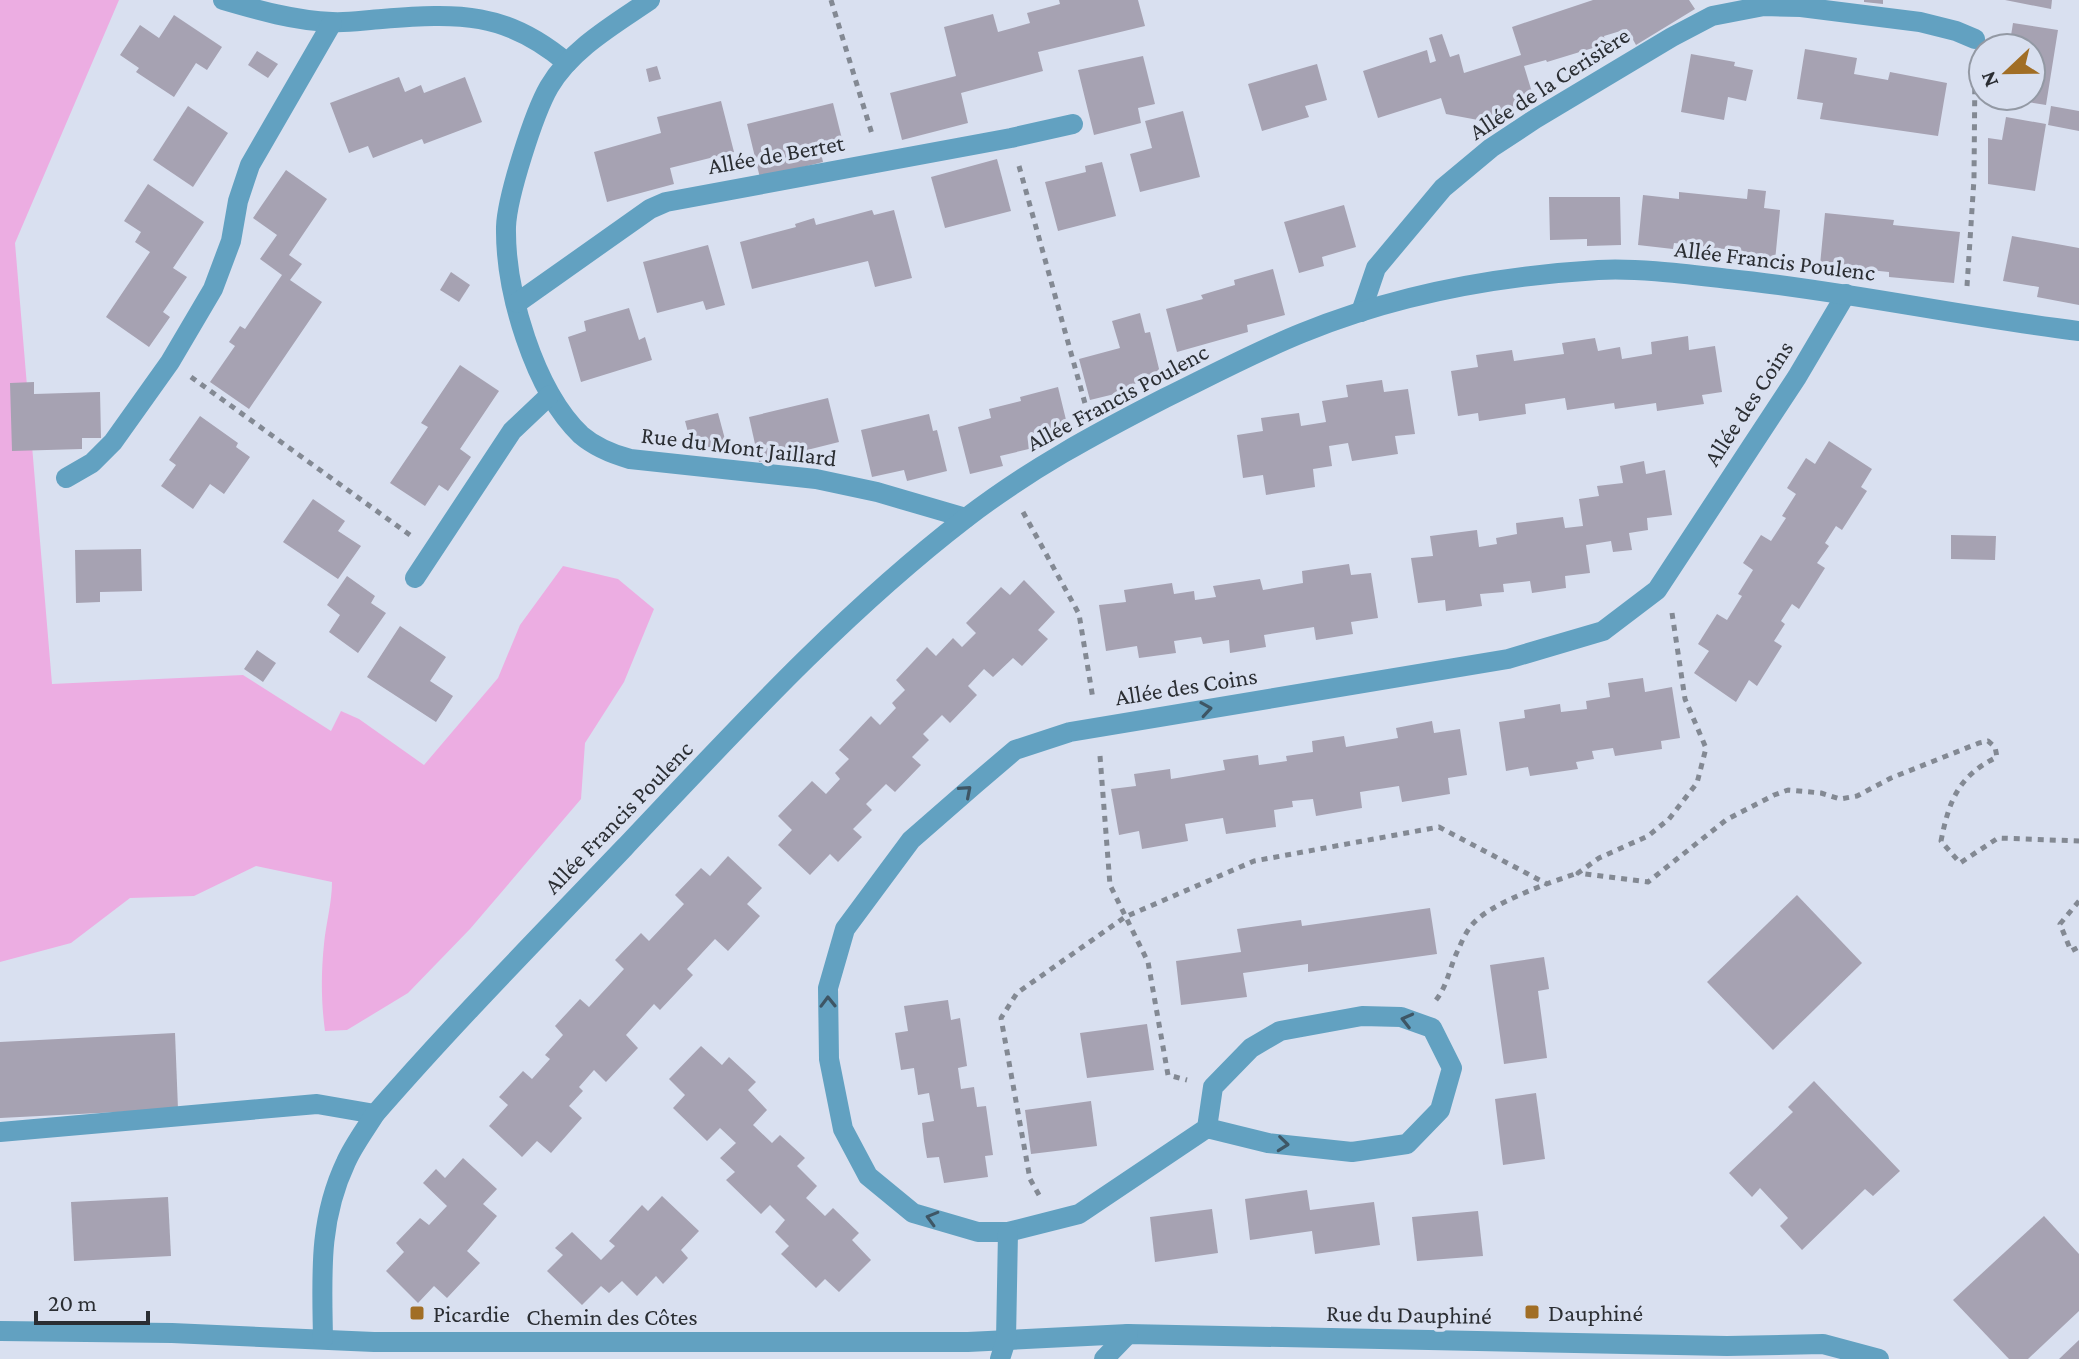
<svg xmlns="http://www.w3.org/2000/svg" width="2079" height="1359" font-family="'Crimson Pro',serif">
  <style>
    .green { fill: #ecade2 }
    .building { fill: #a6a2b2 }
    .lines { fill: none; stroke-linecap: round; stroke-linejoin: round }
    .path { stroke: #838993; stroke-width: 5; stroke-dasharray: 6 6; stroke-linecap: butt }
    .minor { stroke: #62a1c1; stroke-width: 20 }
    .oneway { stroke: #3e5665 }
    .poi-dot { fill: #a16e25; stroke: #d9e0f0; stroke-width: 3 }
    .labels { text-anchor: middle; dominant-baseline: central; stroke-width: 7; stroke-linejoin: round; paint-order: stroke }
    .street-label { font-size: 24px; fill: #2b2e33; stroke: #d9e0f0 }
    .poi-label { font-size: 24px; fill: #2b2e33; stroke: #d9e0f0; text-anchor: start }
  </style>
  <rect width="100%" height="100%" fill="#d9e0f0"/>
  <path class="green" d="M0,0h119l-104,243 37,441 191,-9 88,56 10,-20 18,8 65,46 74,-87 22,-53 43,-59 55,13 36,30 -30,73 -39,61 -4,56 -111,130 -62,64 -61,37 -22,1c-4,-30 -4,-57 -1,-87 2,-21 8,-41 8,-62l-76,-16 -62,30 -64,2 -59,45 -71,19z"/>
  <g class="building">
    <polygon points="1059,0 1138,0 1145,26 1038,52 1043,71 961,93 968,123 902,140 890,93 956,76 944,27 993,14 998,32 1030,23 1027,13 1060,4"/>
    <polygon points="1593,0 1689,0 1695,9 1636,45 1627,29 1604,36 1606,44 1547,62 1546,60 1524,66 1535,102 1478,120 1446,114 1441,98 1378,118 1363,71 1427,50 1430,63 1436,61 1429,38 1442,34 1450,57 1459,54 1464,73 1521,55 1512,27"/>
    <polygon points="1864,0 1883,0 1883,4 1864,2"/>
    <polygon points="2005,0 2052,0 2051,9"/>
    <polygon points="174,15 222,47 207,70 196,63 174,97 136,72 139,68 120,55 140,25 159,38"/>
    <polygon points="2013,23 2058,30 2046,105 2002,98 2031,96 2031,48 2009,48"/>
    <polygon points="1805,49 1857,58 1854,74 1888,80 1890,72 1947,83 1938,136 1820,119 1823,103 1797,99"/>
    <polygon points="257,51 278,64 268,78 248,65"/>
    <polygon points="1691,54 1735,62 1734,66 1753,70 1746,101 1728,97 1724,120 1681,112"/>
    <polygon points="1143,56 1155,104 1138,108 1141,123 1094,135 1078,70"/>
    <polygon points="1317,64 1327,100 1305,106 1309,117 1262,131 1248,84"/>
    <polygon points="657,66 661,79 649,82 646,69"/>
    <polygon points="399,77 405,92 421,85 424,93 465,77 482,122 424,144 422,139 373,158 368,146 349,153 330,103"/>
    <polygon points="721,101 734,152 670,168 674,184 607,202 594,152 661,133 657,117"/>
    <polygon points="833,103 844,147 821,153 823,162 760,178 747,124"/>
    <polygon points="188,106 228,133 193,187 153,160"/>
    <polygon points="2051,106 2079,111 2079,131 2048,125"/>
    <polygon points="1183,111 1200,177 1140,192 1130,154 1152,148 1145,121"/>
    <polygon points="2006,117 2046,124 2035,191 1988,184 1988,138 2002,140"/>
    <polygon points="997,159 1011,211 945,228 931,177"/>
    <polygon points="1102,162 1116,216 1058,231 1045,182 1086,172 1085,166"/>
    <polygon points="286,170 327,199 289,255 302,264 290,280 322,302 249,409 210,382 235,346 229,342 240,326 245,329 282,275 260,259 277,235 253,218"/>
    <polygon points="148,184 204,222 173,268 187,277 163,312 170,317 149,347 106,317 150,252 135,242 141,232 124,221"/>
    <polygon points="1748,189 1766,191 1764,208 1780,210 1775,261 1740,257 1741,251 1674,243 1673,249 1638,245 1643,195 1679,199 1679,192 1747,199"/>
    <polygon points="1549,197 1620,197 1621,245 1587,246 1587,239 1550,240"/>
    <polygon points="1344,205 1356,247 1322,257 1324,266 1299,273 1284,222"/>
    <polygon points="872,210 874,215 894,210 912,278 875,287 868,261 752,289 740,242 796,227 795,224 814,218 816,225"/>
    <polygon points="1825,213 1894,220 1893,225 1960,232 1954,283 1889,277 1889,272 1820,265"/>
    <polygon points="2012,236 2079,248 2079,305 2037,297 2039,287 2003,281"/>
    <polygon points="708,245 725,305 706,310 703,301 657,313 643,262"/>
    <polygon points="1273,269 1285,315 1247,325 1248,332 1177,352 1166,309 1203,299 1201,295 1235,285 1234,280"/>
    <polygon points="451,272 470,285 459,302 440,290"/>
    <polygon points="629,308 639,340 645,337 652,360 581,382 568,337 586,331 584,321"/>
    <polygon points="1140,313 1145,333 1150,332 1161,377 1130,385 1131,390 1090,400 1079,359 1120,348 1112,321"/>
    <polygon points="1688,336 1689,350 1715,346 1722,392 1702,395 1704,404 1657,411 1656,403 1615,409 1614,403 1567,410 1565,398 1525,404 1526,414 1479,421 1478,413 1458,416 1451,371 1478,367 1476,355 1512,350 1514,361 1564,354 1562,343 1595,338 1598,351 1620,347 1622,359 1652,354 1651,342"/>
    <polygon points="460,365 499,391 460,449 471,457 448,491 439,485 425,506 390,483 428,427 421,423"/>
    <polygon points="1382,380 1384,392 1408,389 1415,434 1395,436 1398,454 1352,461 1348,443 1329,446 1332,466 1313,469 1315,487 1266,495 1263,475 1243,478 1237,435 1263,431 1261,418 1299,413 1301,426 1326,422 1322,401 1348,397 1346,385"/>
    <polygon points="34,382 34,394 100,392 101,438 82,438 82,449 12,451 10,383"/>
    <polygon points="1058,387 1068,428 1031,437 1033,448 1000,456 1003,466 970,474 958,427 991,418 989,409 1021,401 1020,397"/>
    <polygon points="828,398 839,442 759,462 749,417"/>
    <polygon points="718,413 726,443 693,451 685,421"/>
    <polygon points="929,414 933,431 937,430 947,471 907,481 904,470 872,477 861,430"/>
    <polygon points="200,416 238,443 236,447 250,457 224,494 210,484 193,509 161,486 176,465 169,460"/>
    <polygon points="1829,441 1872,469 1861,487 1867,491 1842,530 1836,526 1825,543 1829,546 1817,563 1825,568 1799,609 1792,604 1781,621 1785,624 1774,641 1782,646 1757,686 1749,680 1736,702 1694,673 1709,651 1698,644 1717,614 1727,620 1742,596 1738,594 1753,570 1743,563 1761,535 1771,541 1786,518 1782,516 1796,494 1787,488 1806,458 1815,464"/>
    <polygon points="1644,461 1646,474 1665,470 1672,515 1647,518 1648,530 1629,533 1632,550 1613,552 1611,541 1586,545 1590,573 1565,576 1566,588 1532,593 1530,581 1503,584 1504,592 1480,594 1482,606 1446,611 1445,600 1418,603 1411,558 1433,556 1430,536 1477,530 1479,547 1497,544 1496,538 1517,534 1516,523 1563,517 1565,528 1583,526 1579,499 1599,496 1597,486 1623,483 1620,466"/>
    <polygon points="313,499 345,521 338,531 361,546 338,579 283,542"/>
    <polygon points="1951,535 1996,536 1995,560 1951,559"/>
    <polygon points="141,549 142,591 100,592 100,602 76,603 75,550"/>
    <polygon points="1349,564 1351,575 1371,573 1378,618 1351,622 1353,634 1316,640 1314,627 1264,635 1266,647 1230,653 1229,640 1203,644 1201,637 1174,641 1176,653 1139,658 1137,646 1106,651 1099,605 1126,602 1124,590 1172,583 1174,594 1194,591 1195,600 1216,597 1213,586 1260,579 1263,590 1303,583 1302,571"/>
    <polygon points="347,576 375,596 371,603 386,613 358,653 329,632 340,615 327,605"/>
    <polygon points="1024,580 1055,612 1038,630 1048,639 1022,666 1013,658 993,677 984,669 968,686 977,695 950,723 942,715 923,734 929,740 912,757 921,765 895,792 886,784 866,804 872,810 853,829 862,837 838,862 830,854 810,875 778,845 792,830 778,816 812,781 826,794 840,779 835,773 849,759 839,750 871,716 880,725 896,708 892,703 905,690 896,680 927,647 936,656 953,638 962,647 976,633 966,623 1001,587 1010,595"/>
    <polygon points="400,626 446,657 430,681 453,696 436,722 367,677"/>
    <polygon points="257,650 276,663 263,682 244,669"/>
    <polygon points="1643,678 1645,692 1672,687 1680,738 1661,741 1662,749 1615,756 1613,748 1592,751 1594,759 1576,762 1578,769 1530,776 1528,767 1506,771 1499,722 1525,718 1524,710 1560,704 1561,712 1587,709 1586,701 1610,697 1608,683"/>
    <polygon points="1432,721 1434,733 1460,729 1467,775 1448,778 1450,794 1402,802 1399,786 1360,792 1362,808 1316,816 1313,799 1292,801 1293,807 1274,810 1276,827 1226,834 1223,818 1185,824 1188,841 1142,849 1139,831 1119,835 1111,789 1136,786 1134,774 1170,769 1171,779 1225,770 1223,760 1258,755 1259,765 1287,761 1286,756 1313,752 1312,741 1344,736 1346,747 1398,738 1396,728"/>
    <polygon points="728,856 762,888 747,904 760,916 728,951 715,939 687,969 693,975 660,1010 654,1004 626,1035 638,1048 606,1082 594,1070 579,1087 583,1091 569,1106 582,1118 551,1153 537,1141 522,1157 489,1126 508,1105 499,1097 523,1071 532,1079 550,1059 545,1055 563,1035 555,1026 580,999 589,1007 624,969 615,960 641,933 649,941 684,904 675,895 701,868 710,876"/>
    <polygon points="1797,895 1862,963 1773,1050 1707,982"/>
    <polygon points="1430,908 1437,954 1308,972 1308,964 1243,973 1247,997 1181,1005 1176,961 1241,952 1237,929 1301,920 1302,926"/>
    <polygon points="1544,957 1549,989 1538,991 1547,1058 1504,1064 1490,965"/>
    <polygon points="948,1000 951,1020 960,1018 967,1066 958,1068 961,1089 974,1087 977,1107 986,1106 993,1155 985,1156 988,1177 944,1183 939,1157 927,1158 924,1141 922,1123 934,1121 929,1093 918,1095 914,1068 901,1070 895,1033 908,1031 904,1006"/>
    <polygon points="1147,1024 1154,1070 1087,1078 1080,1033"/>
    <polygon points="175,1033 178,1109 0,1118 0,1042"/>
    <polygon points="701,1046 722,1065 729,1057 756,1082 748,1090 767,1110 753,1125 772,1143 780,1135 805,1158 797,1166 817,1186 806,1198 825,1216 833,1208 859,1233 852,1240 871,1260 839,1292 825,1279 816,1288 781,1254 789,1246 775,1232 785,1220 770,1205 761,1214 726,1180 735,1172 720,1158 736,1143 720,1128 707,1141 673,1108 685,1095 669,1079"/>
    <polygon points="1814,1081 1900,1171 1873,1196 1865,1189 1802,1250 1780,1226 1788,1218 1760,1188 1752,1197 1729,1173 1793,1112 1788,1107"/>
    <polygon points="1536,1093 1545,1159 1503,1165 1495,1099"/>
    <polygon points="1091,1101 1097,1146 1031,1154 1025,1110"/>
    <polygon points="463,1158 497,1189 483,1204 497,1216 467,1251 480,1263 447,1298 434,1286 418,1303 386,1271 404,1252 396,1243 420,1218 429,1225 447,1206 423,1183 436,1169 445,1178"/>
    <polygon points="1307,1190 1310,1210 1374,1202 1380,1245 1315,1254 1312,1231 1250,1240 1245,1199"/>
    <polygon points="662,1196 699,1231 681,1250 688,1258 663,1284 656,1276 637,1296 622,1281 609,1293 601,1286 582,1305 547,1271 563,1255 555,1248 572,1232 601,1260 615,1246 609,1241 642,1205 648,1211"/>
    <polygon points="168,1197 171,1256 74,1261 71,1202"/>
    <polygon points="1212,1209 1218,1253 1155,1262 1150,1217"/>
    <polygon points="1478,1211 1483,1256 1417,1261 1412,1217"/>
    <polygon points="2044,1216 2079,1254 2079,1311 2028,1359 2009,1359 1953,1300"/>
    <polygon points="2079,1340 2079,1359 2059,1359"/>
  </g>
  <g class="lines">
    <g class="path">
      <polyline points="831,0 872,134"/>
      <polyline points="1019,166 1086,407"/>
      <polyline points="1967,286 1974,179 1975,64"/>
      <polyline points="191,377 410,535"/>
      <polyline points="1023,512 1079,614 1093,699"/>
      <path d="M1672,613l13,86 21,49 -9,35 -28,36 -21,17 -49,22 -21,15 70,9 78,-62 48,-25 14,-5 33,3 19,6 17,-3 34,-18 88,-35 9,-2 7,6 2,10c-39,19 -48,44 -56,84l19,22 38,-25 81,3"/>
      <polyline points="1100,756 1110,885 1148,962 1168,1075 1187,1080"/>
      <polyline points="2079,901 2060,924 2071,951 2079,947"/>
      <path d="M1436,1000c12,-15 14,-35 23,-52 3,-7 7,-16 12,-22 16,-22 80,-44 107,-53"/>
      <polyline points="1039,1195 1030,1179 1001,1018 1017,993 1125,917 1254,861 1439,827 1547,884"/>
    </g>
    <g class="minor">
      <path d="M223,0c34,10 73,21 109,22 16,1 33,-2 50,-3 76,-6 124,-8 185,44"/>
      <path d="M650,0c-35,24 -79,49 -101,87 -15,26 -42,110 -43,140 -1,64 28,163 75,208 14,12 31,19 49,24l186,20 61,13 89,26"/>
      <polyline points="517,303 650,209 666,202 1011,138 1073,124"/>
      <polyline points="1361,312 1376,268 1443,188 1491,148 1535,119 1672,37 1712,16 1764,6 1801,7 1920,22 1956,31 1975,39"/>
      <polyline points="66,478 92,463 113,442 170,362 213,289 231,241 238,201 250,165 332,23"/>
      <polyline points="415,578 512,431 550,395"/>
      <polyline points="1207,1128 1268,1143 1352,1152 1407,1144 1440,1110 1452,1068 1432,1028 1401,1017 1362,1016 1280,1031 1251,1048 1213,1087 1207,1128 1079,1214 1008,1232 978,1232 913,1213 868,1176 843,1129 829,1059 828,988 845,929 911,840 974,785 1015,750 1070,732 1508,659 1603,631 1657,590 1797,377 1846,294"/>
      <polyline points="0,1132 317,1104 375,1114"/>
      <polyline points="0,1331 172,1333 374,1342 968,1342 1128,1334 1727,1346 1823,1344 1879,1359"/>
      <path d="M323,1339c-1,-63 -5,-118 23,-177 7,-16 19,-32 29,-48 79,-91 165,-178 249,-266 108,-114 216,-233 342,-330 64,-49 127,-83 199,-120 45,-22 90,-46 137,-65 93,-38 195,-57 296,-63 43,-2 87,4 131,9 117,12 233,38 350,52"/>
      <polyline points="1000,1359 1006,1340 1008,1232"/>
      <polyline points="1104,1359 1128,1334"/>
    </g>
  </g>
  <defs><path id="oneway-chevron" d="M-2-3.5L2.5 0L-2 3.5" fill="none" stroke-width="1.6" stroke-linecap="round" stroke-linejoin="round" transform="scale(2)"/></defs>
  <g class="oneway">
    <use href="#oneway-chevron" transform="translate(1206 709) rotate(-9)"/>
    <use href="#oneway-chevron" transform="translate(966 791) rotate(-41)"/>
    <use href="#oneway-chevron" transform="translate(828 1002) rotate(-91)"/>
    <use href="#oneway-chevron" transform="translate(1407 1020) rotate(-166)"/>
    <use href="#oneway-chevron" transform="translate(1283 1144) rotate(6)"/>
    <use href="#oneway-chevron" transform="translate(932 1218) rotate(-164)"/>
  </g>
  <g class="poi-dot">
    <rect x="1524" y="1304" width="16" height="16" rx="4"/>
    <rect x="409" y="1305" width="16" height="16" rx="4"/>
  </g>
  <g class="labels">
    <g class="street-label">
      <text transform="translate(1549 83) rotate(-33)">Allée de la Cerisière</text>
      <text transform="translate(776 154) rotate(-10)">Allée de Bertet</text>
      <text transform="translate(1775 260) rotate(7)">Allée Francis Poulenc</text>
      <text transform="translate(1117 397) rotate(-28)">Allée Francis Poulenc</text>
      <text transform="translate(1748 403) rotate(-57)">Allée des Coins</text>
      <text transform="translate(739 446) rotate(7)">Rue du Mont Jaillard</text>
      <text transform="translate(1186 686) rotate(-9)">Allée des Coins</text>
      <text transform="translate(618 817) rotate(-46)">Allée Francis Poulenc</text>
      <text transform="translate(1409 1314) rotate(1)">Rue du Dauphiné</text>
      <text x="612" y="1316">Chemin des Côtes</text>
    </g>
    <g class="poi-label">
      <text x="1548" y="1312">Dauphiné</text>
      <text x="433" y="1313">Picardie</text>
    </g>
  </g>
  <g transform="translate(2007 72) rotate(248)"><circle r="38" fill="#d9e0f0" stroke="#9399a4" stroke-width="2"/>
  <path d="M0-6L14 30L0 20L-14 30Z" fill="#a16e25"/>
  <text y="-12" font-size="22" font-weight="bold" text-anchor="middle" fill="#2b2e33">N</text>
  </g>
  <path d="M36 1311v12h112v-12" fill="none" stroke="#2b2e33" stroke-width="4"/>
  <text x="48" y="1311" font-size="24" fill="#2b2e33" stroke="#d9e0f0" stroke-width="6" paint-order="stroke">20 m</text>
</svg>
